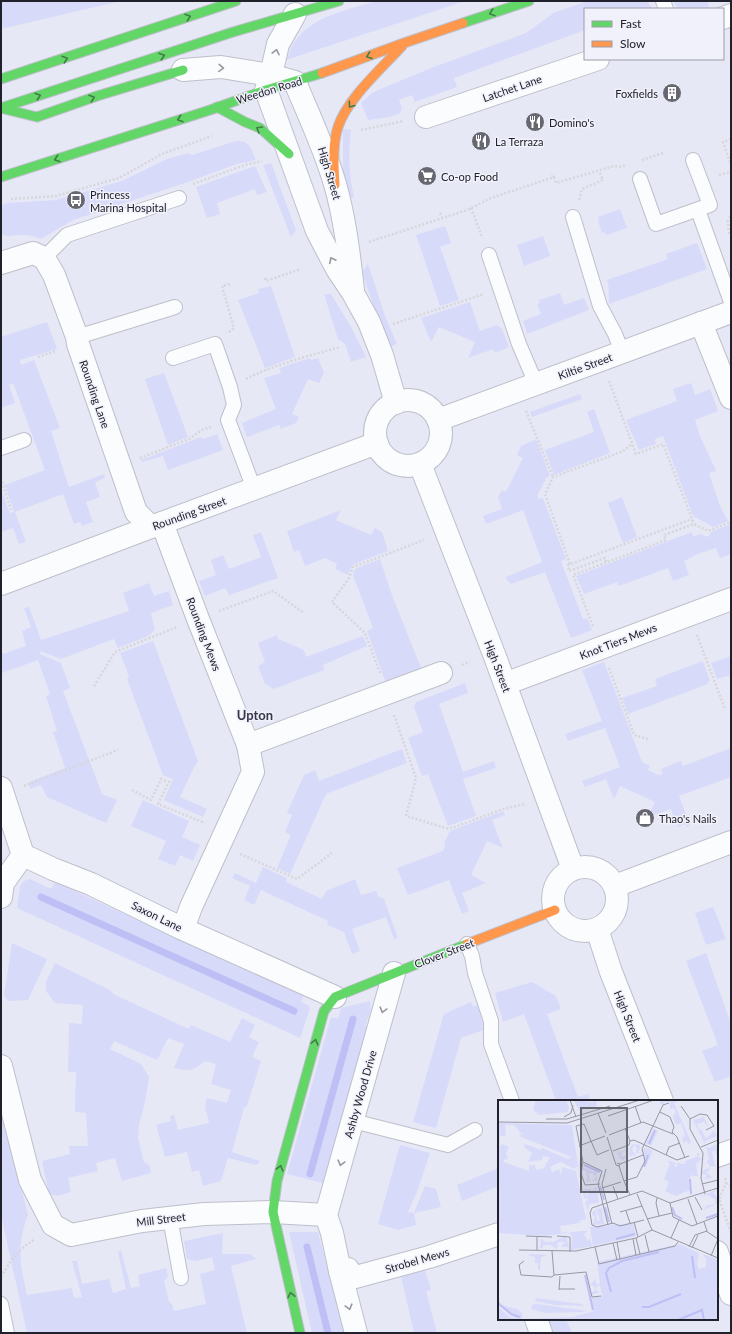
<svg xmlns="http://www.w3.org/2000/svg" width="732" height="1334" font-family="Lato,sans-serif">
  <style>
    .green { fill: #d8dafa }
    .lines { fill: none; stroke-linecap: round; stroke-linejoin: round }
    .stream { stroke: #bebff5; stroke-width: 7 }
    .lane-casing { stroke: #bebfca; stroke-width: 16 }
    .street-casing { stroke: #bebfca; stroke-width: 24 }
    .fast-casing { stroke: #bebfca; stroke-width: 11 }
    .slow-casing { stroke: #bebfca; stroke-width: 11 }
    .path { stroke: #d6d6db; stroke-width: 2.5; stroke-dasharray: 2 2; stroke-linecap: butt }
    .lane { stroke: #fbfcfe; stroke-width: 14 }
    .street { stroke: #fbfcfe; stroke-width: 22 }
    .fast { stroke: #63d668; stroke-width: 9 }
    .slow { stroke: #ff974d; stroke-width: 9 }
    .oneway { stroke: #427c49 }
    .oneway2 { stroke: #98999f }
    .labels { text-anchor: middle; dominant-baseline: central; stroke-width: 3; stroke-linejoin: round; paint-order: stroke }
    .street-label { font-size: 11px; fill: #20212a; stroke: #f0f1fb }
    .poi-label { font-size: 11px; fill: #20212a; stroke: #f0f1fb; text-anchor: start }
    .quarter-label { font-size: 13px; font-weight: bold; fill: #36374b; stroke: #f0f1fb }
    .inset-river { fill: none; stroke: #bebff5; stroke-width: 2 }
    .inset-road { fill: none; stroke: #9798a4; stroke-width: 1 }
    .view { fill: #666771; fill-opacity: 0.15; stroke: #666771; stroke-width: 2 }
    .inset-edge { fill: none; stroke: #20212a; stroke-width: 2 }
  </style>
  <rect width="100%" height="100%" fill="#e7e8f6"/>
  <g class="green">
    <polygon points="1,1 121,1 1,29"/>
    <path d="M376,1h89l-179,59c3,-5 4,-12 8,-17 17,-27 54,-33 82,-42z"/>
    <polygon points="588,1 646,1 651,6 651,9 585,9 585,30 454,78 457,87 415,102 412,95 399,100 402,109 400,113 390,117 368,120 361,103 372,93 385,87 434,67 526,33 555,12"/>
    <polygon points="673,1 707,1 710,9 678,9"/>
    <path d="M343,129l8,1c-3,25 -2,44 3,68l-11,-3z"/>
    <path d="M236,141c14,-1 15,8 20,19l-19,4 -49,18 -115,38 -32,19c-7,-2 -14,-5 -22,-4 -9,0 -8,3 -18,-1v-29l7,-2 48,-3 66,-19 45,-22 21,-6 4,2z"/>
    <polygon points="271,163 296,230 291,237 263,165"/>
    <polygon points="255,166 267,192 257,195 255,189 217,203 220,214 207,218 196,187"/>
    <polygon points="620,209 627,228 606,235 605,232 602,233 598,221 599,220 598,217"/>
    <polygon points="445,226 451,243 440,247 459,300 440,306 416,235"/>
    <polygon points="543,236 550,256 524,266 517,245"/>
    <path d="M697,243l10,26 -98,35c-1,-10 1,-14 -2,-24l61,-21 -2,-5z"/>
    <polygon points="368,264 385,316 397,344 388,347 362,272"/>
    <polygon points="271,286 295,357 265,368 238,300 259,293 258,289"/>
    <polygon points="560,293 564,305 584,298 589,310 527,334 523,321 541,314 537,304 540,303 539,300"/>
    <polygon points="324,294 331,294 351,327 366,357 351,362 345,344 338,339"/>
    <polygon points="470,302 480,331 497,325 502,329 509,347 495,353 493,349 468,358 475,342 439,327 431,342 421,318"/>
    <polygon points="47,322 57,349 20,360 21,365 34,360 60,428 51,431 69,487 104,474 105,478 95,482 100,497 86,502 93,522 82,526 80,522 74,524 63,494 15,512 26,542 19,544 13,528 1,532 1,489 10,513 14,512 5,485 45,470 13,383 9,385 15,403 1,408 1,337"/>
    <polygon points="310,358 311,360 318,358 324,373 319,383 308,379 292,414 299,417 296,423 281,429 279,425 247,437 242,423 276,409 264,378 281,373 279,368"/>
    <polygon points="164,373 188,437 168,445 145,379"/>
    <polygon points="691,383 695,395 710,389 718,411 695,420 700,436 716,471 709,473 720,506 728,521 713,527 693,516 663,436 655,439 656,444 639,450 626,420 677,401 673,389"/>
    <polygon points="580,394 582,399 532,417 530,412"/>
    <polygon points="594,409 610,453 554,475 545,450 594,432 587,412"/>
    <polygon points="217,434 223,450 168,470 163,456 142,462 141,460 201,437 203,439"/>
    <polygon points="536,439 550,476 547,477 537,496 539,499 543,498 566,559 561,561 583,619 587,618 592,630 571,638 545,572 511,584 507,580 506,577 542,562 523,510 486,524 483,516 502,509 498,497 502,490 506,492 523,458 517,455 521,446"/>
    <polygon points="622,497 637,537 623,543 608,503"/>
    <polygon points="341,510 336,520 371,535 375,528 382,532 388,551 352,565 348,575 335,569 337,564 325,558 305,566 299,550 294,552 287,531"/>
    <polygon points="731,524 731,554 720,558 716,548 700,553 684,561 689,575 673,581 668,568 619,586 617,582 584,594 576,576 692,532 693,537 700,534 708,537 711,532"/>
    <polygon points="261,532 278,578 229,595 225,588 205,596 199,581 216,575 211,560 223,555 229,569 261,557 253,535"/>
    <polygon points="380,559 393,598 423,673 387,686 367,631 373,628 353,575 355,569"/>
    <polygon points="149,583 154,596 169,591 173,605 151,613 155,630 148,636 118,648 114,639 61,659 40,651 40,654 61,663 70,688 63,691 102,794 117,800 106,823 47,797 41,785 30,789 29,782 65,768 53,732 57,731 46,696 50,694 38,660 2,673 1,648 3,654 26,646 22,631 31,627 24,608 29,607 41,640 129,611 123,593"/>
    <polygon points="277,635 278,639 304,650 306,657 363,636 367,646 323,665 324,670 274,689 265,684 258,666 265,662 258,643"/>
    <polygon points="153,641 198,761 191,773 180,797 207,809 203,817 164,800 173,779 163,775 127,679 129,676 120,653"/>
    <polygon points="731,656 731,675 717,679 711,663"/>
    <polygon points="703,661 710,681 708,682 708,684 628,714 622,698 657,686 655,679"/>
    <polygon points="604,662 642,762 650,766 648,770 658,775 663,774 661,769 681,761 683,766 731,748 731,777 679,796 690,825 687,827 685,824 678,827 671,809 648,817 655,802 620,786 614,799 606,779 585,787 582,781 620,767 605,728 568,741 565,734 602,721 582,670"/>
    <polygon points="465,683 468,693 439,704 463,772 494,761 496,768 463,779 476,816 448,826 428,774 422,776 408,738 423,732 414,707 416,702"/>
    <polygon points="402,749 407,763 326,794 290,874 277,868 291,835 285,832 292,815 287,813 304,775 315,770 319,781"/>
    <polygon points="143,800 189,821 182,837 200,845 193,861 180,855 175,866 158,859 166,841 131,826"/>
    <polygon points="503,811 505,815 492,820 503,848 487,841 471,875 486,883 462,893 469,911 462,914 449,880 408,895 397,868 443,851 445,846 444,843 450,831"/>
    <polygon points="263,867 287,878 286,882 322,899 326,891 355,879 361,895 376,891 378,896 384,899 398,938 394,939 386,917 352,929 360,951 352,954 344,932 327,925 328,921 261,890 254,905 244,900 250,886 232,878 235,873 256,883"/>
    <polygon points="30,879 51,889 55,882 304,996 301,1002 308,1005 310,1009 300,1038 17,908 20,886 24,881"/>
    <polygon points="713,907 726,939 706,945 695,913"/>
    <polygon points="12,943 47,959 28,1000 8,1001 4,995"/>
    <polygon points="706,953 731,1024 731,1076 715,1082 702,1051 718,1045 686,961"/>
    <path d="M55,963l55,27 5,5 74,34 2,-4 39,17 12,-24 13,7 -6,12 10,5 -7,15 9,4 -14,45 -3,2 -12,44 28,9 -3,4 -29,-7 -7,23 -18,5 -4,-16 -7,2 -5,-20 -22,5 -9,-32 15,-4 -1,-5 4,-1 4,15 31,-7 -4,-16 2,-9 20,5 4,-13 -20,-6 5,-20 -11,-3c-13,10 -15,11 -31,7l10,-24 -16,-6 -11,22 -43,-19 -4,8 31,15 8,13 -4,25 -6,22 -1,14 6,24 6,4 1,7 -29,8 -7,-23 -19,5 2,8 -30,7 3,14 -14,4 -8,-2 -7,-33 28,-7 -1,-8h19l-2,-33 -11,-1 1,-40h-8l1,-46 1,-3 12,1 1,-19 -28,-2 -9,-12v-9z"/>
    <polygon points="532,982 556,996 561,1009 547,1014 578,1097 588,1094 590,1100 587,1101 556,1101 524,1014 503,1022 495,993"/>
    <polygon points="370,1001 371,1010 365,1026 370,1028 326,1184 287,1174 331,1017 338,1019 341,1008"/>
    <polygon points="471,1002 473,1007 477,1005 486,1029 461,1038 436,1128 413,1122 444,1014"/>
    <path d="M1,1110l27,105c-12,32 -8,48 -1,80l45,-7 2,10 8,-1 -10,-36h5l5,23 27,-5 4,14 13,-4 -8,-37 3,-2 10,38 9,-2 -2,-11 28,-7 2,8 -4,5 5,21 3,2 2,7 32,-7 -6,-30 15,-4 -3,-13 -15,4 -10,-2 -3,-18 39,-8 -1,21h28l6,5 -25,7 16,67h-220l-26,-118z"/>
    <polygon points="400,1145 430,1153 417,1192 408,1212 414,1213 425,1186 436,1189 441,1207 414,1213 416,1225 398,1230 378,1224"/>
    <polygon points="499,1168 499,1186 462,1201 457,1185"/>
    <polygon points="289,1232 318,1232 344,1333 312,1333"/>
    <polygon points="425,1270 431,1290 426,1291 437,1333 414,1333 401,1276"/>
    <polygon points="548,1319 566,1319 572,1333 549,1333 547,1328 550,1327"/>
  </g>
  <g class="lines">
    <g class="stream">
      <polyline points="41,897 294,1011"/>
      <polyline points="310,1174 353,1019"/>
      <polyline points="307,1247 328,1333"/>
    </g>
    <g class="lane-casing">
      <g id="lane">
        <polyline points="663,1 666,9"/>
        <polyline points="640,179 656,224 710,205 693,160"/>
        <polyline points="698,210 731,302"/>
        <polyline points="573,217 600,306 615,334 622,352"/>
        <polyline points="489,255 519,344 536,384"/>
        <polyline points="44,258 67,235 179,198"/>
        <polyline points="77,337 175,307"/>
        <polyline points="173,358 215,344 230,387 234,405 228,420 254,489"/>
        <polyline points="1,448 24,440"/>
        <polyline points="467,944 472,956 475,973 491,1021 491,1044 512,1101"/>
        <polyline points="353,1121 448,1145 475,1130"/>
        <polyline points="170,1218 181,1278"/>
        <polyline points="1,1304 7,1333"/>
      </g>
    </g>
    <g class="street-casing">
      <g id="street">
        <polyline points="295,14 278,44 271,75 266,90 317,231 337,269 353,293 369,322 382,355 396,403"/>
        <polyline points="723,18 731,15"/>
        <path d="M183,70l38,-3 50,8 24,7c14,34 30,67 40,102 10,35 14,70 18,106"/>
        <polyline points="426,117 598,59"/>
        <polyline points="1,263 33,253 44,258 54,275 77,337 78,344 136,512 151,527"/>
        <polyline points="701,323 731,398"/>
        <circle cx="408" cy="433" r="33"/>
        <polyline points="438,420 731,312"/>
        <polyline points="420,464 494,654 573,869"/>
        <polyline points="162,523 198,619 248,745 441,673"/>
        <polyline points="1,584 151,527 377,443"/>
        <polyline points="505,684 731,599"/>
        <polyline points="1,788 23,855"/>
        <polyline points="23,855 53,869 91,884 183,929 335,997"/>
        <circle cx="585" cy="899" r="32"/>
        <polyline points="615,886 731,842"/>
        <polyline points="1,897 3,883 23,855"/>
        <polyline points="183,929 191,907 253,772 248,745"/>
        <polyline points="597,929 611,972 662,1101"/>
        <polyline points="1,1066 30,1180 53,1225 71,1235 142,1221 204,1214 273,1212 326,1215"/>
        <polyline points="717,1156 731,1151"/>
        <polyline points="717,1252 731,1294"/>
        <polyline points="340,1271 348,1269 352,1278 429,1257 499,1234"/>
        <polyline points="536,1319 541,1333"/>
        <polyline points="356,1333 340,1271 332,1233 326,1215 394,973"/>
      </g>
    </g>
    <g class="fast-casing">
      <g id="fast">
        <polyline points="463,23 529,1"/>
        <polyline points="1,79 236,1"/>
        <polyline points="217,107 245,122 260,128 289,154"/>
        <polyline points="1,108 233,32 339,1"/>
        <polyline points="1,108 37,117 97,96 183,70"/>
        <polyline points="1,177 210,110 266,90 322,73"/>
        <polyline points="300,1333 273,1212 277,1181 324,1011 335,997 467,944"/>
      </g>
    </g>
    <g class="slow-casing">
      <g id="slow">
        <polyline points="322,73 404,43 463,23"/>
        <path d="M335,185c-1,-19 -3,-40 3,-58 9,-28 44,-59 64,-81"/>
        <polyline points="467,944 555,910"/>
      </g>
    </g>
    <g class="path">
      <polyline points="361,130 404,121"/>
      <polyline points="731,139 723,142 731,165"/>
      <polyline points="642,160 663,153"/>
      <polyline points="719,175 731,172"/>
      <polyline points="554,177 556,183 614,166 621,167 626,165"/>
      <polyline points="193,184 245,165 262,161"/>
      <polyline points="11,199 56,196 119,178 162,154 212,136"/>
      <polyline points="579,200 582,189 603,180 599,171"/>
      <polyline points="471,208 482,237"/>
      <polyline points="440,213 442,217"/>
      <polyline points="729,234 728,221 731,216"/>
      <polyline points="369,242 467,210 491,198 554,177 551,174"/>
      <polyline points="265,278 266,281 301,269"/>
      <polyline points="393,324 484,294"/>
      <polyline points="229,332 234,328 222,286 230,284"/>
      <polyline points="38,357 56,351"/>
      <path d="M246,379c29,-15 63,-23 94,-32"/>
      <polyline points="609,381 636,454 663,444 694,524"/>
      <polyline points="526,411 553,477"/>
      <polyline points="140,458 189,439 202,430 211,427"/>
      <polyline points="1,478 11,510"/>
      <polyline points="606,562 605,558 569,571 568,565 692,519"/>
      <polyline points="570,564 545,494 553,477 613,455 623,451 632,444"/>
      <polyline points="219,611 273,591 304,613"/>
      <polyline points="593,626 573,575 666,540 664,535 694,524 708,531 731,522"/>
      <polyline points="697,635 725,709"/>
      <polyline points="462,665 470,662"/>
      <polyline points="609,668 634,735 648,739"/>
      <polyline points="380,673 365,633 332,602 349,578 353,567 424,540"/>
      <polyline points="94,686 115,652 177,627"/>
      <polyline points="394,715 416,778 406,816 449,829 503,809 525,804"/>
      <polyline points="24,786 118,750"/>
      <polyline points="132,790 151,800 161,779 169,782 158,804 205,823"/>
      <polyline points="240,854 297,879 332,853"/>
      <polyline points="725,1178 726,1183 719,1199 731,1232"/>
      <polyline points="726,1183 731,1186"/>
      <path d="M1,1277c11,-19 16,-26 34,-38"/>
    </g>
    <use href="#lane" class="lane"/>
    <use href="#street" class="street"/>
    <use href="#fast" class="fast"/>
    <use href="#slow" class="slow"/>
  </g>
  <defs><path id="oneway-chevron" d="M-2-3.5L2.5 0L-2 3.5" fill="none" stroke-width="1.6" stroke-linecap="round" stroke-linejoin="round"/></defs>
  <g class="oneway">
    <use href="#oneway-chevron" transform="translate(492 13) rotate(161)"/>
    <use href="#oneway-chevron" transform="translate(188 17) rotate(-19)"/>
    <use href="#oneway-chevron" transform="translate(162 56) rotate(-18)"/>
    <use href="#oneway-chevron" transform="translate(369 56) rotate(160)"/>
    <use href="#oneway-chevron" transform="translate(65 59) rotate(-18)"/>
    <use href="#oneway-chevron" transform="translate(38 96) rotate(-18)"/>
    <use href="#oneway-chevron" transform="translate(92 98) rotate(-19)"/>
    <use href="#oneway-chevron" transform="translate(351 105) rotate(127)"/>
    <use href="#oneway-chevron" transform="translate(180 119) rotate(162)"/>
    <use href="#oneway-chevron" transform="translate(259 129) rotate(-149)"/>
    <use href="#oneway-chevron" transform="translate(57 159) rotate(162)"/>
    <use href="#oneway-chevron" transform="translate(315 1042) rotate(-75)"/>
    <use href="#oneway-chevron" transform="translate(280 1168) rotate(-75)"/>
    <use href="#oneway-chevron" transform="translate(291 1295) rotate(-102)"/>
  </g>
  <g class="oneway2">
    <use href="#oneway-chevron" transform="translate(276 52) rotate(-78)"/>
    <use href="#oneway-chevron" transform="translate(221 68) rotate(3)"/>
    <use href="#oneway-chevron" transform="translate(332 260) rotate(-117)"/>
    <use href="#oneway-chevron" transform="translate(383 1010) rotate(105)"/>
    <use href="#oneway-chevron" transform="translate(341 1163) rotate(105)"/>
    <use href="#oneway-chevron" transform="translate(349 1307) rotate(75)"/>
  </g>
  <defs>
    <g id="building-disc" transform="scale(1)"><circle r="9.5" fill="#666771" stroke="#f0f1fb"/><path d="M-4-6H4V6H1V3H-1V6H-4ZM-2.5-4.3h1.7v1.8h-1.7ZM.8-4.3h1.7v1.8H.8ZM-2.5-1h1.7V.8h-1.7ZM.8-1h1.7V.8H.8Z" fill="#fff"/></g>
    <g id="restaurant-disc" transform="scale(1)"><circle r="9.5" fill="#666771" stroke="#f0f1fb"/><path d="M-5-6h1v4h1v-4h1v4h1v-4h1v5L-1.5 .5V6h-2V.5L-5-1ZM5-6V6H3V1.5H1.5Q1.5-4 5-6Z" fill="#fff"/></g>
    <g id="supermarket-disc" transform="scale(1)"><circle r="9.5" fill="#666771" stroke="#f0f1fb"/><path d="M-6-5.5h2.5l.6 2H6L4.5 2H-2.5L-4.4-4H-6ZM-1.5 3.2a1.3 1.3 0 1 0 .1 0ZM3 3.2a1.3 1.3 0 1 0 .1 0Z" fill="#fff"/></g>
    <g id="bus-disc" transform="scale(1)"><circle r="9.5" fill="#666771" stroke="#f0f1fb"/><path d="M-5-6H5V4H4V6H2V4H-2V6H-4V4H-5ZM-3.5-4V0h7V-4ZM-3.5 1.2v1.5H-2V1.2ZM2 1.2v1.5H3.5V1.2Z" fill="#fff"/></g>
    <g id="shop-disc" transform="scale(1)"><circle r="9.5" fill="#666771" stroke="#f0f1fb"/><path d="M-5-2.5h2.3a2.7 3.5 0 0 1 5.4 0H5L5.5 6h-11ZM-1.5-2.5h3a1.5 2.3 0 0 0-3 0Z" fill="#fff"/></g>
  </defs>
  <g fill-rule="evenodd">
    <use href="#building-disc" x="672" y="93"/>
    <use href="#restaurant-disc" x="535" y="122"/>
    <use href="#restaurant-disc" x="481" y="141"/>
    <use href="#supermarket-disc" x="427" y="176"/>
    <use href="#bus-disc" x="76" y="200"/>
    <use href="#shop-disc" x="645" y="818"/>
  </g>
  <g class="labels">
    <g class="street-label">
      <text transform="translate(512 88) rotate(-19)">Latchet Lane</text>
      <text transform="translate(269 90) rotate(-17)">Weedon Road</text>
      <text transform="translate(330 173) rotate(73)">High Street</text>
      <text transform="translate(585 366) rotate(-20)">Kiltie Street</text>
      <text transform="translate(95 394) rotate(71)">Rounding Lane</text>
      <text transform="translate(189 513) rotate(-20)">Rounding Street</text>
      <text transform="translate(204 634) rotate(69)">Rounding Mews</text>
      <text transform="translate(618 641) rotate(-21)">Knot Tiers Mews</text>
      <text transform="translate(498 666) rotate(69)">High Street</text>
      <text transform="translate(157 916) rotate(26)">Saxon Lane</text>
      <text transform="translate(444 953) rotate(-21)">Clover Street</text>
      <text transform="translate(628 1016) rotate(68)">High Street</text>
      <text transform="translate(360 1094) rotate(-74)">Ashby Wood Drive</text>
      <text transform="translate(161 1219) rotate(-7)">Mill Street</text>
      <text transform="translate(417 1260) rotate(-16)">Strobel Mews</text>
    </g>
    <g class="poi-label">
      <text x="658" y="93" text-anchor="end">Foxfields</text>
      <text x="549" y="122">Domino's</text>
      <text x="495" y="141">La Terraza</text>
      <text x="441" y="176">Co-op Food</text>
      <text x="90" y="194">Princess<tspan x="90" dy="13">Marina Hospital</tspan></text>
      <text x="659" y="818">Thao's Nails</text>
    </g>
    <g class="quarter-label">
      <text x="255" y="715">Upton</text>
    </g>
  </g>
  <g transform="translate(498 1100)">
    <rect width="220" height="220" fill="#e7e8f6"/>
    <path d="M38,0h30l3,7 -1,5 -29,3 -6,-6zM76,0l19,2 2,-2h5l-4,1 1,5 -18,5zM161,0h20l-5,3 17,39 -3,2 -2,-4 -2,4 -3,-8 2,2 2,-3 -4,-12 -4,2 -3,-4 -1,-6 3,-2 -2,-5 -4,1v-7h-5l-3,4zM206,17l5,11 -5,-6 -7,2 2,6 2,-1 5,10 8,-9 3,6 -12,5v3l-12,-24zM0,23l74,2 6,41 -4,3 -13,-7 -11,5 2,5 7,-3 2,6 1,-8 14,4 10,48 -7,2 1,2 -20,3 1,7 5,-1 1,1 -22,3 -47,-3zM7,25h9l9,10 17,8 -17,-8 -4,-2 2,4 51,20 -4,2 -26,-11 -1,2 -16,-6 -1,3 8,6 -4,9 14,-2 1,-4 7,1 -6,11 -8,2 -1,-5h-6v6l-25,-9 -1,-2 5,-1 -2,-6 3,-6 -7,-3 -2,3v-11h6zM156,29l4,2 -7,15 -5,-3zM135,44l7,1 -1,8h-3l1,-5 -3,-3 -2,5 4,5 -7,1 1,-7 -9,4 1,4 5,-2 -3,5 -6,-2 2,-2 -3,-2 1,-4 2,2 10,-4zM220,44v15l-3,-9 -3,2 3,14 3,1 -8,-1 -1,5 -3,1 6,5 -8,3 3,-5 -5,-1v-3l7,-3v-4l-3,-2 3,-3 -3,-13 3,2zM147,47l8,4 -8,17 -2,-17zM199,53h3l-2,4 4,2 -6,5 2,12h-6v-4l-3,10 1,8 -14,6 -11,-5 4,-9 -5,-3 6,-15 -3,-4 9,3 -2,3 3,1v-4l9,1 -1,-3 12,-4zM82,58l1,4 -2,8 4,19h6v-2l3,3 3,-2 -2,-2 4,1 2,16 -10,1 -1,8 -3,-10 4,-3 -5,-1 -1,-4 3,-1 1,5 1,-5h-5l-5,-23zM85,63l18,8 -4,2v8h-5l4,-4 -4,-4 -3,1 2,8 -7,-1 3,-1 -1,-9h-4v-4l14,5zM219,90l-4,3 5,5v5l-14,7 2,-4 9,-2v-5l-7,-4 -10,2zM104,108l2,16 -11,1 2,-8 -4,-4 5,-3 1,11 3,-1 -4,-11zM135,123l3,13 -43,10 -3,-19zM82,131h8l-4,3 4,7 2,-3 2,8 -21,4 1,-14 -4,-3zM68,136l3,11h-8l4,-5h-7l-1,7 -7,-4h-7v3h-3l1,-10 4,4h8zM181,144l20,9 -2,11 2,5 7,-2v-8l-4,-5 16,5v61h-220v-13l12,10 6,2 -18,-14v-7l3,7 16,4 5,4v6l51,-2 21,-6 -10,-37 7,24 11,-2 -2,-10h-3l-1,4 4,2 -8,3 -1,-3 4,-1 -1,-5 -4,-1 5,-6 2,6 3,-2 -3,-21zM32,154l18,1 -7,2 -1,13h-2v-7h-3v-6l-7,-2zM38,198l46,6 2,2 -29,-1 -20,-4zM38,204l46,6 4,2 -41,1 -14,-4 1,-4z" fill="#d8dafa" fill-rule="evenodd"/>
    <path class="inset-river" d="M151,44l6,-14M86,65l16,7M146,67l4,-12M192,79l1,15M102,86l4,14M107,107l4,15M174,107l3,8 7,4M208,118l12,-4M118,139l19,-5M194,156l3,22M87,175l8,35M113,192l-5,-19 3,-5 13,-7 37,-9M0,203l13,11 9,3M144,207h7l32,-13M180,220l24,-10 2,10"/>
    <path class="inset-road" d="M72,0l6,17M171,3l-6,2 -21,44 3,12 -8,16 -13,4 6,14 12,-4 28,12 3,14 19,9M137,6l6,17M183,6l9,13M162,12l10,5 4,10 -2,5M100,13l8,20M110,16l46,-16M66,17l7,-4 2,-8M48,19h21l43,-13M0,22l69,1 73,-23M174,32l5,5 8,21M111,35l34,-13 30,12M109,37l9,28 3,1 1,-2 -3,-1M93,41l6,14 12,-5M132,41l4,-1 43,20 12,-4M81,46l26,-10M203,47l17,-7M115,51l16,-6 1,-4 -5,-13M168,55l3,-8 11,-4M85,62l-7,-36 8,-2 7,17M85,62l-2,11 4,12 15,-1M85,62l19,9M122,64l23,-9M121,66l5,15M108,69l-4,15 10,40M104,71l-4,13 10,41M204,84l16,-4M115,86l5,13M104,88l19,-6M139,94l15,36 66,28M207,94l-4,-16 2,-25 -13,-24v-10l10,-5 7,1 7,11 -8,4M132,95l-38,13 -2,5 2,12 5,2 16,-4 7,3 24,-6M197,97l7,13M159,98l-1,5 3,13M190,99l9,25M172,103l48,-15M128,111l4,12M122,112l22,-6M149,119l25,-6M136,122l4,15M194,126l26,-10M208,131l12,8M147,135l4,17M197,135l12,-4 -3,-9M28,136l26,1M59,136l13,1v15M138,138l4,16M173,138l8,-18M135,139l3,16M119,142l3,17M115,143l4,17M97,147l4,17 76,-18 3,-4M191,147l6,-12M194,148l6,-13M21,150l57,1 60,-13 16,-8M39,150v-13M54,151l2,24M213,156l7,-17M26,161l-5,4 2,10 31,2 2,-2M56,175l32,-3 6,25 9,-1M61,189h16M61,190l1,-14"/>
    <path class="view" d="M83,8h46v84h-46z"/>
    <rect width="220" height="220" class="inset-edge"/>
  </g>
  <rect width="732" height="1334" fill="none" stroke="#20212a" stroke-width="4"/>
  <rect x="584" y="8" width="140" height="52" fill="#f0f1fb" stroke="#9d9ea7"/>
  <rect x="592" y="21" width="20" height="6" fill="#63d668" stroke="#9d9ea7"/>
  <text x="620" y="28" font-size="12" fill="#20212a">Fast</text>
  <rect x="592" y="41" width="20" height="6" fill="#ff974d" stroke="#9d9ea7"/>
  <text x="620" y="48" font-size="12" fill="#20212a">Slow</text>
</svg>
